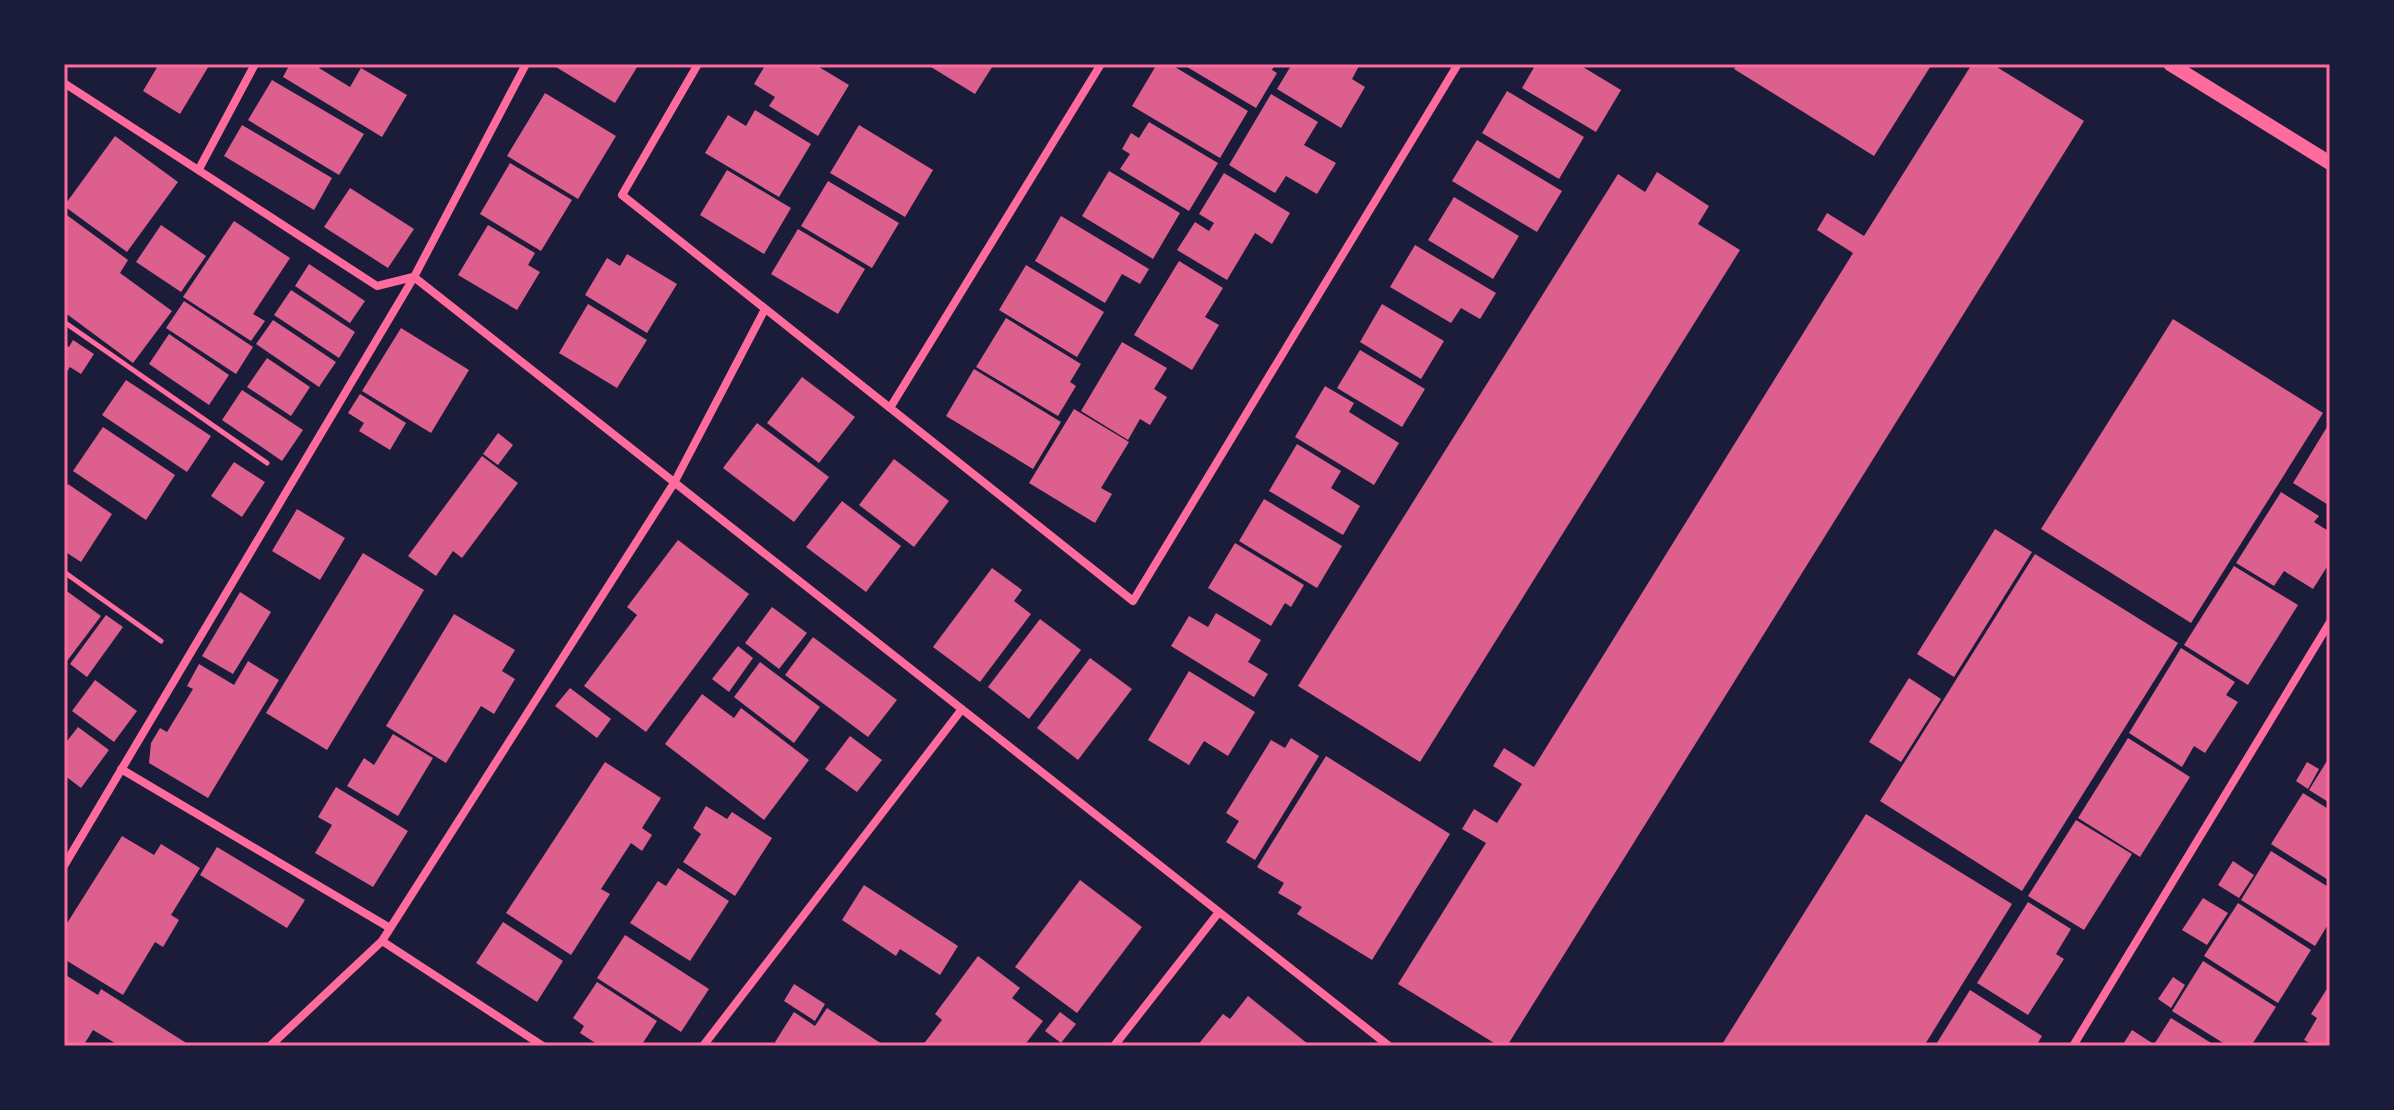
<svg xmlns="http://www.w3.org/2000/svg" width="2394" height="1110" font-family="Mulish,sans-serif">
<rect width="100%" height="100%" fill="#1b1b3a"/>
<path fill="#dd5f8e" d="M159,64H210L180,114L143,91Z
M290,64H322L319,68L350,87L361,68L407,95L382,137L283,77Z
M551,64H639L615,103Z
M766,64H814L849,85L818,136L769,106L775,97L754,84Z
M926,64H994L975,94Z
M1157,64H1170L1248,111L1220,158L1132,106Z
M1182,64H1275L1272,70L1277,73L1256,108Z
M1292,64H1360L1352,79L1365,87L1341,128L1277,89Z
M1536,64H1578L1621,90L1596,132L1522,88Z
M1738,64H1932L1874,156L1734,69Z
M1972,64H1992L2084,121L1507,1046H1499L1398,984L1486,843L1462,829L1474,809L1497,823L1522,784L1493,766L1504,748L1534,767L1853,253L1817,230L1827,213L1864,236Z
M272,80L364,134L339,175L248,120Z
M1507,91L1584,137L1559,179L1482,133Z
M545,93L616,136L578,199L507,156Z
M1271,94L1318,122L1304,145L1336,163L1317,194L1286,176L1275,193L1229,165Z
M755,110L811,144L779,197L705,153L728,115L746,126Z
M1149,122L1218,163L1189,211L1120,169L1130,154L1122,149L1131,133L1139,138Z
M242,125L332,178L314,210L224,156Z
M859,125L933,170L905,217L830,173Z
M115,136L178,182L127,252L64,206Z
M1477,140L1562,191L1537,232L1452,181Z
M510,163L572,200L541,251L480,214Z
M727,170L791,208L764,254L700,215Z
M1109,171L1180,213L1153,259L1082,216Z
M1657,172L1709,206L1698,224L1740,250L1420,762L1298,686L1618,174L1645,192Z
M1224,173L1290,213L1272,244L1255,233L1227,280L1177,250L1195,222L1209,231L1214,223L1199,214Z
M828,181L899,223L872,268L801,226Z
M350,188L414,229L388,268L324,227Z
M1454,197L1519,236L1493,279L1428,240Z
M64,213L128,260L120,273L172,311L133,363L64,312Z
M1061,216L1149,269L1140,284L1122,274L1105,303L1035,261Z
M234,221L290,258L253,314L265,321L251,341L183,297Z
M161,225L206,256L181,292L136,262Z
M488,225L535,253L528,265L540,272L517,310L458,275Z
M798,229L865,269L838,314L771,274Z
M1415,245L1496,293L1480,319L1461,308L1451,323L1390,287Z
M627,254L677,284L647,333L585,295L607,258L620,266Z
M1179,261L1223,288L1205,317L1219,325L1192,370L1134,335Z
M309,264L365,301L350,323L295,286Z
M1026,265L1104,312L1077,357L999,310Z
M291,290L355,332L339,358L274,315Z
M184,301L253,347L236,374L166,328Z
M588,304L647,340L617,388L559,353Z
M1382,304L1444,341L1421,379L1360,342Z
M1006,318L1081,364L1070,382L1076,386L1058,416L976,367Z
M2173,319L2323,413L2191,623L2041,529Z
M273,320L336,362L319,387L256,344Z
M401,328L469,370L431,433L362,391Z
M169,334L229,375L209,405L149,364Z
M73,340L94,354L81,374L70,367L64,376V344L69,347Z
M1122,342L1167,368L1154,389L1167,397L1150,425L1140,419L1128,440L1081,411Z
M1360,350L1425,389L1402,427L1337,388Z
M267,358L310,387L291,416L247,387Z
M974,369L1061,422L1033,469L946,416Z
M802,377L855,417L819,463L767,423Z
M126,380L211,436L187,472L102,415Z
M1325,386L1354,403L1349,412L1399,443L1374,485L1295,437Z
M242,390L303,430L282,461L222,420Z
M360,394L406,423L390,450L359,431L364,423L348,413Z
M1074,409L1129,442L1101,488L1112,494L1095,523L1029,483Z
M2330,422V506L2293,483Z
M757,423L829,477L794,522L723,468Z
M103,427L175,475L146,520L73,471Z
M498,433L513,445L498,465L483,454Z
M1297,444L1341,471L1331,488L1360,506L1343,535L1269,491Z
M482,456L518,483L462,558L453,551L436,576L408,556Z
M894,459L949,501L914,547L859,505Z
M234,462L265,482L242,517L211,496Z
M68,484L112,514L81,562L64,551V491Z
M2281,492L2319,516L2314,522L2330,532V562L2313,589L2284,571L2274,586L2236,563Z
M1264,499L1342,546L1317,588L1239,541Z
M842,501L901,546L866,592L806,547Z
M297,509L345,538L320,580L272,551Z
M1995,529L2032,552L1954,677L1917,654Z
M678,540L749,594L646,732L584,686L637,615L627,607Z
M1235,543L1304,585L1291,607L1285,603L1271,626L1208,588Z
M363,553L424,590L327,750L266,713Z
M2035,554L2178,643L2022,891L1880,801Z
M2234,566L2298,605L2248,685L2184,645Z
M992,568L1022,590L1014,601L1031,614L980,682L933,647Z
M64,589L101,616L64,665Z
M240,592L271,612L233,674L202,656Z
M772,607L807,633L779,669L745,643Z
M1216,613L1261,640L1248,662L1268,674L1254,697L1171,646L1189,616L1208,627Z
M454,614L515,650L502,671L515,679L494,714L481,706L446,763L386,726Z
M106,615L123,627L87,677L70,664Z
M1040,619L1081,650L1029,719L988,687Z
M813,637L897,700L868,737L785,675Z
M738,646L753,658L729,692L712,679Z
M2181,648L2235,682L2226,695L2238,702L2205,753L2194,746L2182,767L2129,733Z
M1090,658L1132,689L1078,760L1037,728Z
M248,661L279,680L208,798L149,763L151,743L160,728L167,732L193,689L187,686L199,664L234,685Z
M760,662L820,707L794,743L734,697Z
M1189,671L1255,712L1228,756L1204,741L1189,765L1148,740Z
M1909,678L1941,699L1901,762L1869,742Z
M95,680L137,711L114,742L72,711Z
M570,688L611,719L597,738L555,706Z
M702,694L734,718L741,708L809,760L764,820L665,744Z
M78,727L109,750L81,788L64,775V745Z
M393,734L433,758L398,816L347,786L364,758L374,765Z
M850,736L882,760L857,792L825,769Z
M1291,738L1319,756L1255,860L1226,842L1239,821L1226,813L1271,740L1285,748Z
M2128,738L2190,777L2140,857L2078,818Z
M1326,756L1450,834L1372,960L1297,914L1302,907L1278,893L1284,883L1257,867Z
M2330,756V803L2309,790Z
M605,762L661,798L642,828L652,835L642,851L631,843L601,889L610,894L571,955L506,913Z
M2307,762L2319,769L2308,789L2296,781Z
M336,787L408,831L373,887L315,853L332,825L318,817Z
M2303,793L2330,810V881L2271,844Z
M706,806L727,819L732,812L772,838L735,896L683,862L701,834L693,828Z
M1866,814L2012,904L1924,1046H1721Z
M2076,820L2132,854L2084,930L2028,896Z
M122,836L154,855L161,844L200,868L171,915L179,920L163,947L155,942L123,995L64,959V928Z
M217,847L305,900L287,928L200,875Z
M2271,851L2330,888V921L2315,946L2241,900Z
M2233,861L2254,875L2239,898L2218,885Z
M678,868L729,901L690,961L630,923L658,881L666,886Z
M1080,880L1142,927L1077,1013L1015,967Z
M864,885L958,946L940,975L900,949L896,956L842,920Z
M2203,898L2228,913L2207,945L2182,930Z
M2028,902L2071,929L2056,954L2064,959L2028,1015L1977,983Z
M2238,903L2311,950L2278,1003L2204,956Z
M503,922L563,961L537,1002L476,963Z
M625,935L709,989L681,1032L597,978Z
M978,956L1020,988L1012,998L1043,1021L1024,1046H922L942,1020L935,1014Z
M2203,961L2276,1007L2251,1046H2228L2172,1011Z
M64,974L98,995L101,989L191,1046H120L93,1030L83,1046H64Z
M2173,977L2185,985L2171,1008L2158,999Z
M597,982L657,1021L641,1046H600L580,1033L584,1026L573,1018Z
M794,984L825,1004L815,1021L784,1001Z
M2330,984V1046H2315L2304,1040L2317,1018L2311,1014Z
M1970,990L2042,1036L2036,1046H1935Z
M1248,996L1308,1044L1306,1046H1197L1223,1014L1230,1019Z
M827,1008L885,1046H782L775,1042L794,1012L815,1026Z
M1060,1012L1076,1024L1061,1043L1045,1031Z
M2171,1018L2216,1046H2153Z
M2132,1030L2152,1043L2151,1046H2122Z"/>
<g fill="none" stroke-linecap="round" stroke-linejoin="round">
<path stroke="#ff6b9d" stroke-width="5" d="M64,322L267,463
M64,572L161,641"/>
<path stroke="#ff6b9d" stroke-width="8" d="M698,64L622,195L1133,601L1458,64
M64,83L377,286L413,277
M199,169L255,64
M414,277L1389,1046
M890,408L1101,64
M121,769L390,928
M64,866L414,277L526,64
M382,941L543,1046
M270,1046L382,941L674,483L765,309
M703,1046L962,709
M1114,1046L1219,912
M2073,1046L2330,622"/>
<path stroke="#ff6b9d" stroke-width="14" d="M2170,64L2330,163"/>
</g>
<rect width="2394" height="1110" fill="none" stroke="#1b1b3a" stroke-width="132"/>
<rect x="66" y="66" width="2262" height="978" fill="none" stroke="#ff6b9d" stroke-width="3"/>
</svg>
